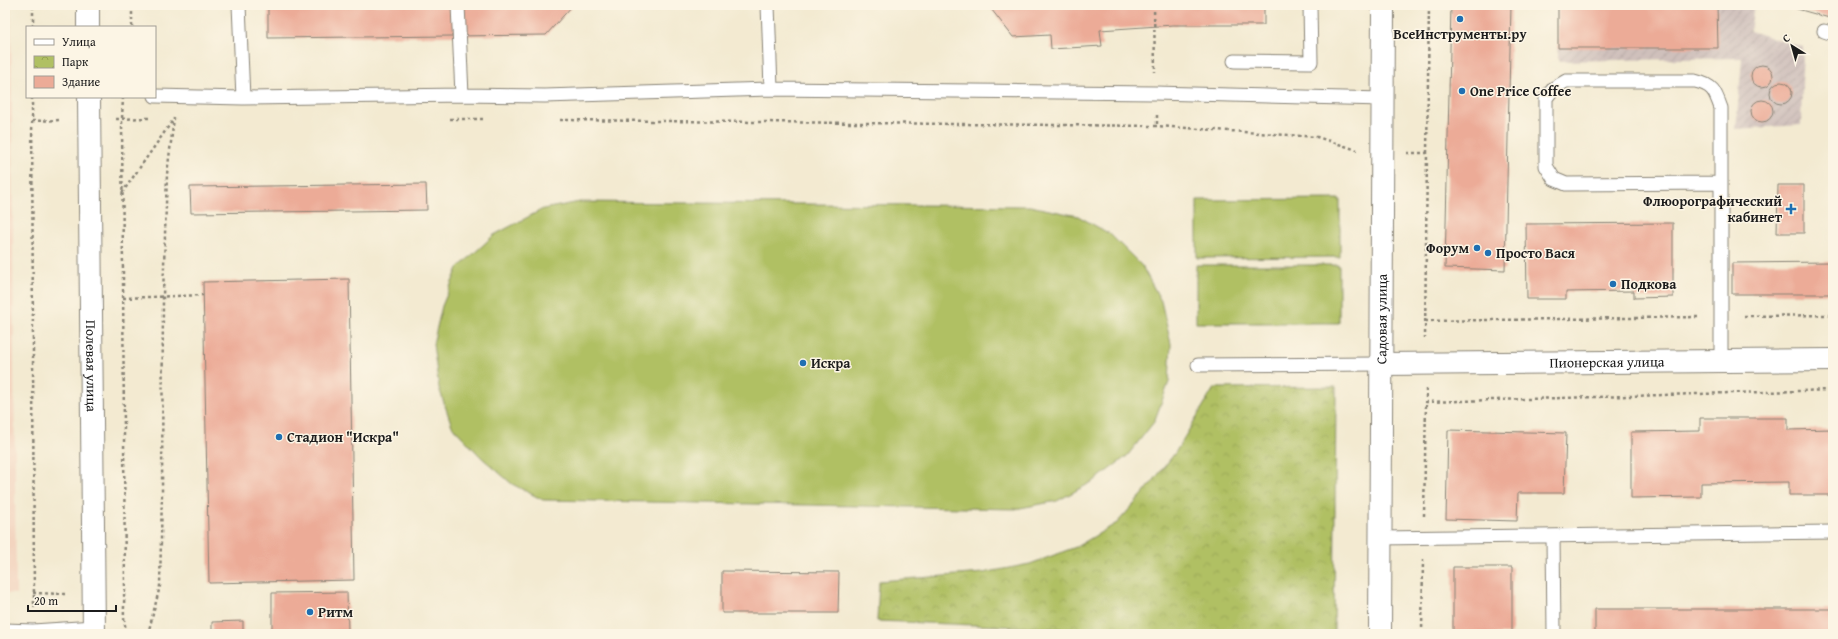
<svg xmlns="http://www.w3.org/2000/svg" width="1838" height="639" font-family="'Gentium Book Plus',serif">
<defs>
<pattern id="industrial-furrows" width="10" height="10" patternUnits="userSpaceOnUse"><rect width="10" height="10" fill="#cfc0bb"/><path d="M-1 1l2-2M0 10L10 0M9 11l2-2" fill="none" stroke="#b1a4a0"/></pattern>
<pattern id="park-crowns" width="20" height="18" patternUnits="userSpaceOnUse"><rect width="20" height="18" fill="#b0c063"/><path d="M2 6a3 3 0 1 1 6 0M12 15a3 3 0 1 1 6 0" fill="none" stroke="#97a455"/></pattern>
</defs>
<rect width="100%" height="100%" fill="#fcf5e5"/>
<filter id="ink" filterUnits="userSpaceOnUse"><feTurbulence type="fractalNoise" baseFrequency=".025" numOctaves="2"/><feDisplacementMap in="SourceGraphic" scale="8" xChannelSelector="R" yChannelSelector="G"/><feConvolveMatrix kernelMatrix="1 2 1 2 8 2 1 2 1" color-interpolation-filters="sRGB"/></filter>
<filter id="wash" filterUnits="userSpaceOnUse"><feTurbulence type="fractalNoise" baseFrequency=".012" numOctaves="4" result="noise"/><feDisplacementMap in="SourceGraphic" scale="16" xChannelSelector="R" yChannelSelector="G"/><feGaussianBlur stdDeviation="0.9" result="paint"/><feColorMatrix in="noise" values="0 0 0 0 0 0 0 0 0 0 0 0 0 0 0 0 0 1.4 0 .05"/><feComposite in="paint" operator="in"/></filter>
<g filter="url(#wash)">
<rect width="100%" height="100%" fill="#f3ead1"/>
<path fill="#f3d4bf" d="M5,5H11L16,594L5,593Z"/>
<path fill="url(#industrial-furrows)" d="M1558,5H1754L1750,31L1803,47L1801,125L1736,129L1742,58L1558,61Z"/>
<path fill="#b0c063" stroke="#666e40" d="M1340,199V257L1197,258V200Z
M580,202L1030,206L1078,216L1110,234L1142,266L1161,301L1171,344L1169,382L1154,422L1127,456L1094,481L1057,501L1015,509L543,500L512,484L481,457L452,426L439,388L433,344L442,306L458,268L494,235L543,209Z
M1196,265H1339V323H1196Z"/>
<path fill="url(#park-crowns)" stroke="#666e40" d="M1336,387L1334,634H1190L877,621L879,581L983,573L1030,564L1076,547L1117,523L1144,493L1175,453L1214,388Z"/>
<g id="blocks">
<path fill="#ecab97" d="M268,5H573L546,35L268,38Z
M988,5H1264V25H1173L1100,30L1102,46L1051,49L1050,35L1013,37Z
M1451,5H1511L1505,270L1445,268Z
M1558,5H1717L1718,48H1558Z
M1783,5H1833V19Z
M1751 76a11 11 0 1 1 22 0a11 11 0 1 1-22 0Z
M1770 93a11 11 0 1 1 22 0a11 11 0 1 1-22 0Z
M1751 111a11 11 0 1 1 22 0a11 11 0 1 1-22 0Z
M426,184L427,210L191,213L190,187Z
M1778,185H1804V233H1777Z
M1673,223V297L1634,298V291L1566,292V299H1527L1526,224Z
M1833,262V294H1732V263Z
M349,279L354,580L209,583L203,282Z
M1700,418H1788V430L1833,429V495H1789V482L1701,483V497L1631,498V432L1700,431Z
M1448,430L1566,433L1564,493H1518L1517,521L1446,519Z
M1453,567H1512V634H1453Z
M722,571L839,572L838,613H722Z
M347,592L348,632L272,633V593Z
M1595,609H1833V634H1595Z
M243,621V634H212V622Z"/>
</g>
</g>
<g filter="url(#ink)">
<use href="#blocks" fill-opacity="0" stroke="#888376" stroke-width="1"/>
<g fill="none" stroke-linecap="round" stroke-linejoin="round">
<g stroke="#888376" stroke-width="15">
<path id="service" d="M239,5L243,98
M458,5L462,95
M768,5L771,89
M1824,31L1833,34
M1234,61L1311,62L1310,5
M155,96L243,98L462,95L545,96L771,89L1155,93L1383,99
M1720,183L1566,184L1554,179L1546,166V98L1554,88L1566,81H1695C1713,85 1715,91 1721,108V361
M1198,365L1380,364
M1553,536L1554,634
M1381,538L1833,532
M5,630L33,631L94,627"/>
</g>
<g stroke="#888376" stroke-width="24">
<g id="minor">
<path id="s1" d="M1380,364L1833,360"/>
<path id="s2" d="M1380,634L1383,5"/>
</g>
</g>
<g stroke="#888376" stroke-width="24">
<g id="tertiary">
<path d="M88,5V27"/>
<path id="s3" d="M89,97L94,634"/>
</g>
</g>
<path stroke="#888376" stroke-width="2.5" stroke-dasharray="3 3" stroke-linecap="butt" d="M1154,5L1155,72
M33,27V5
M132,27V5
M32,97L34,608
M123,97L122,119L125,594
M1157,115V126
M116,119L149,118
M450,119H483
M560,120L1157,126L1317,137L1357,150
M32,121L61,120
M1407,153H1427L1425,338
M1427,153L1429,5
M122,193L173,120
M123,298L203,295
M1744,316L1833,315
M1425,321L1699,317
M1426,389V402L1833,390
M1424,516L1426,402
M33,593L65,594
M124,594C125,605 121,624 129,634
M148,634L160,586L162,492L163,296L167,174L174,118
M786,634V632
M1422,634L1423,559"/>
<use href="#service" stroke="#fff" stroke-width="13"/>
<use href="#minor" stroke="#fff" stroke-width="22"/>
<use href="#tertiary" stroke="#fff" stroke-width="22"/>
</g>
</g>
<g fill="#1f6fb2" stroke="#fcf5e5" stroke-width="1.5">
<circle cx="1460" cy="19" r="4"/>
<circle cx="1462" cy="91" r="4"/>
<path d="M1789 203h4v4h4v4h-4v4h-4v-4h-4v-4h4z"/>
<circle cx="1477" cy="248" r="4"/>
<circle cx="1488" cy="253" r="4"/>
<circle cx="1613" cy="284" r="4"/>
<circle cx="803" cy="363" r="4"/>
<circle cx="279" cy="437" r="4"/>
<circle cx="310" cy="612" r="4"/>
</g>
<g text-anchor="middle" stroke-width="3" stroke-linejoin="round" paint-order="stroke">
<g font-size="14" font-weight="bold" fill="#1c1c1c" stroke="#fcf5e5" text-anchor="start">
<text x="1460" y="39" text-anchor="middle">ВсеИнструменты.ру</text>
<text x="1470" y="96">One Price Coffee</text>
<text x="1782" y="206" text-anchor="end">Флюорографический<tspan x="1782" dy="16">кабинет</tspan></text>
<text x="1469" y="253" text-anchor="end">Форум</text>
<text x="1496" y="258">Просто Вася</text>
<text x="1621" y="289">Подкова</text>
<text x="811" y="368">Искра</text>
<text x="287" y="442">Стадион "Искра"</text>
<text x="318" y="617">Ритм</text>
</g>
<g font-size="14" fill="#1c1c1c" stroke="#fcf5e5">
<text dy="5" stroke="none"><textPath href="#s2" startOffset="315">Садовая улица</textPath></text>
<text dy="5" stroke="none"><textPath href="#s1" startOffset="227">Пионерская улица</textPath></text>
<text dy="5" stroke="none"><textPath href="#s3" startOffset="269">Полевая улица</textPath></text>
</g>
</g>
<rect width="1838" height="639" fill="none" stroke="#fcf5e5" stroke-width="20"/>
<rect x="26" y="26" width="130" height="72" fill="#fcf5e5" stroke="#a29e95"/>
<rect x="34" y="39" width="20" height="6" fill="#ffffff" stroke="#a29e95"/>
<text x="62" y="46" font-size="12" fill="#1c1c1c">Улица</text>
<rect x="34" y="56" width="20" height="12" fill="url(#park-crowns)" stroke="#a29e95"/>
<text x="62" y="66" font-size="12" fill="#1c1c1c">Парк</text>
<rect x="34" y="76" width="20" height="12" fill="#ecab97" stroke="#a29e95"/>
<text x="62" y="86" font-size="12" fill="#1c1c1c">Здание</text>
<g transform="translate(1792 46) rotate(323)" stroke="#fcf5e5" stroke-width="3" paint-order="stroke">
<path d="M0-3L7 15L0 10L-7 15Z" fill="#1c1c1c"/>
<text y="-6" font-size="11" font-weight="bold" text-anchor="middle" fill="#1c1c1c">С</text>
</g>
<path d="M28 605v6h88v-6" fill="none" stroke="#1c1c1c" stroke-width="2"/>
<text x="34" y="605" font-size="12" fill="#1c1c1c" stroke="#fcf5e5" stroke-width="3" paint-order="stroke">20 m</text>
</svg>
